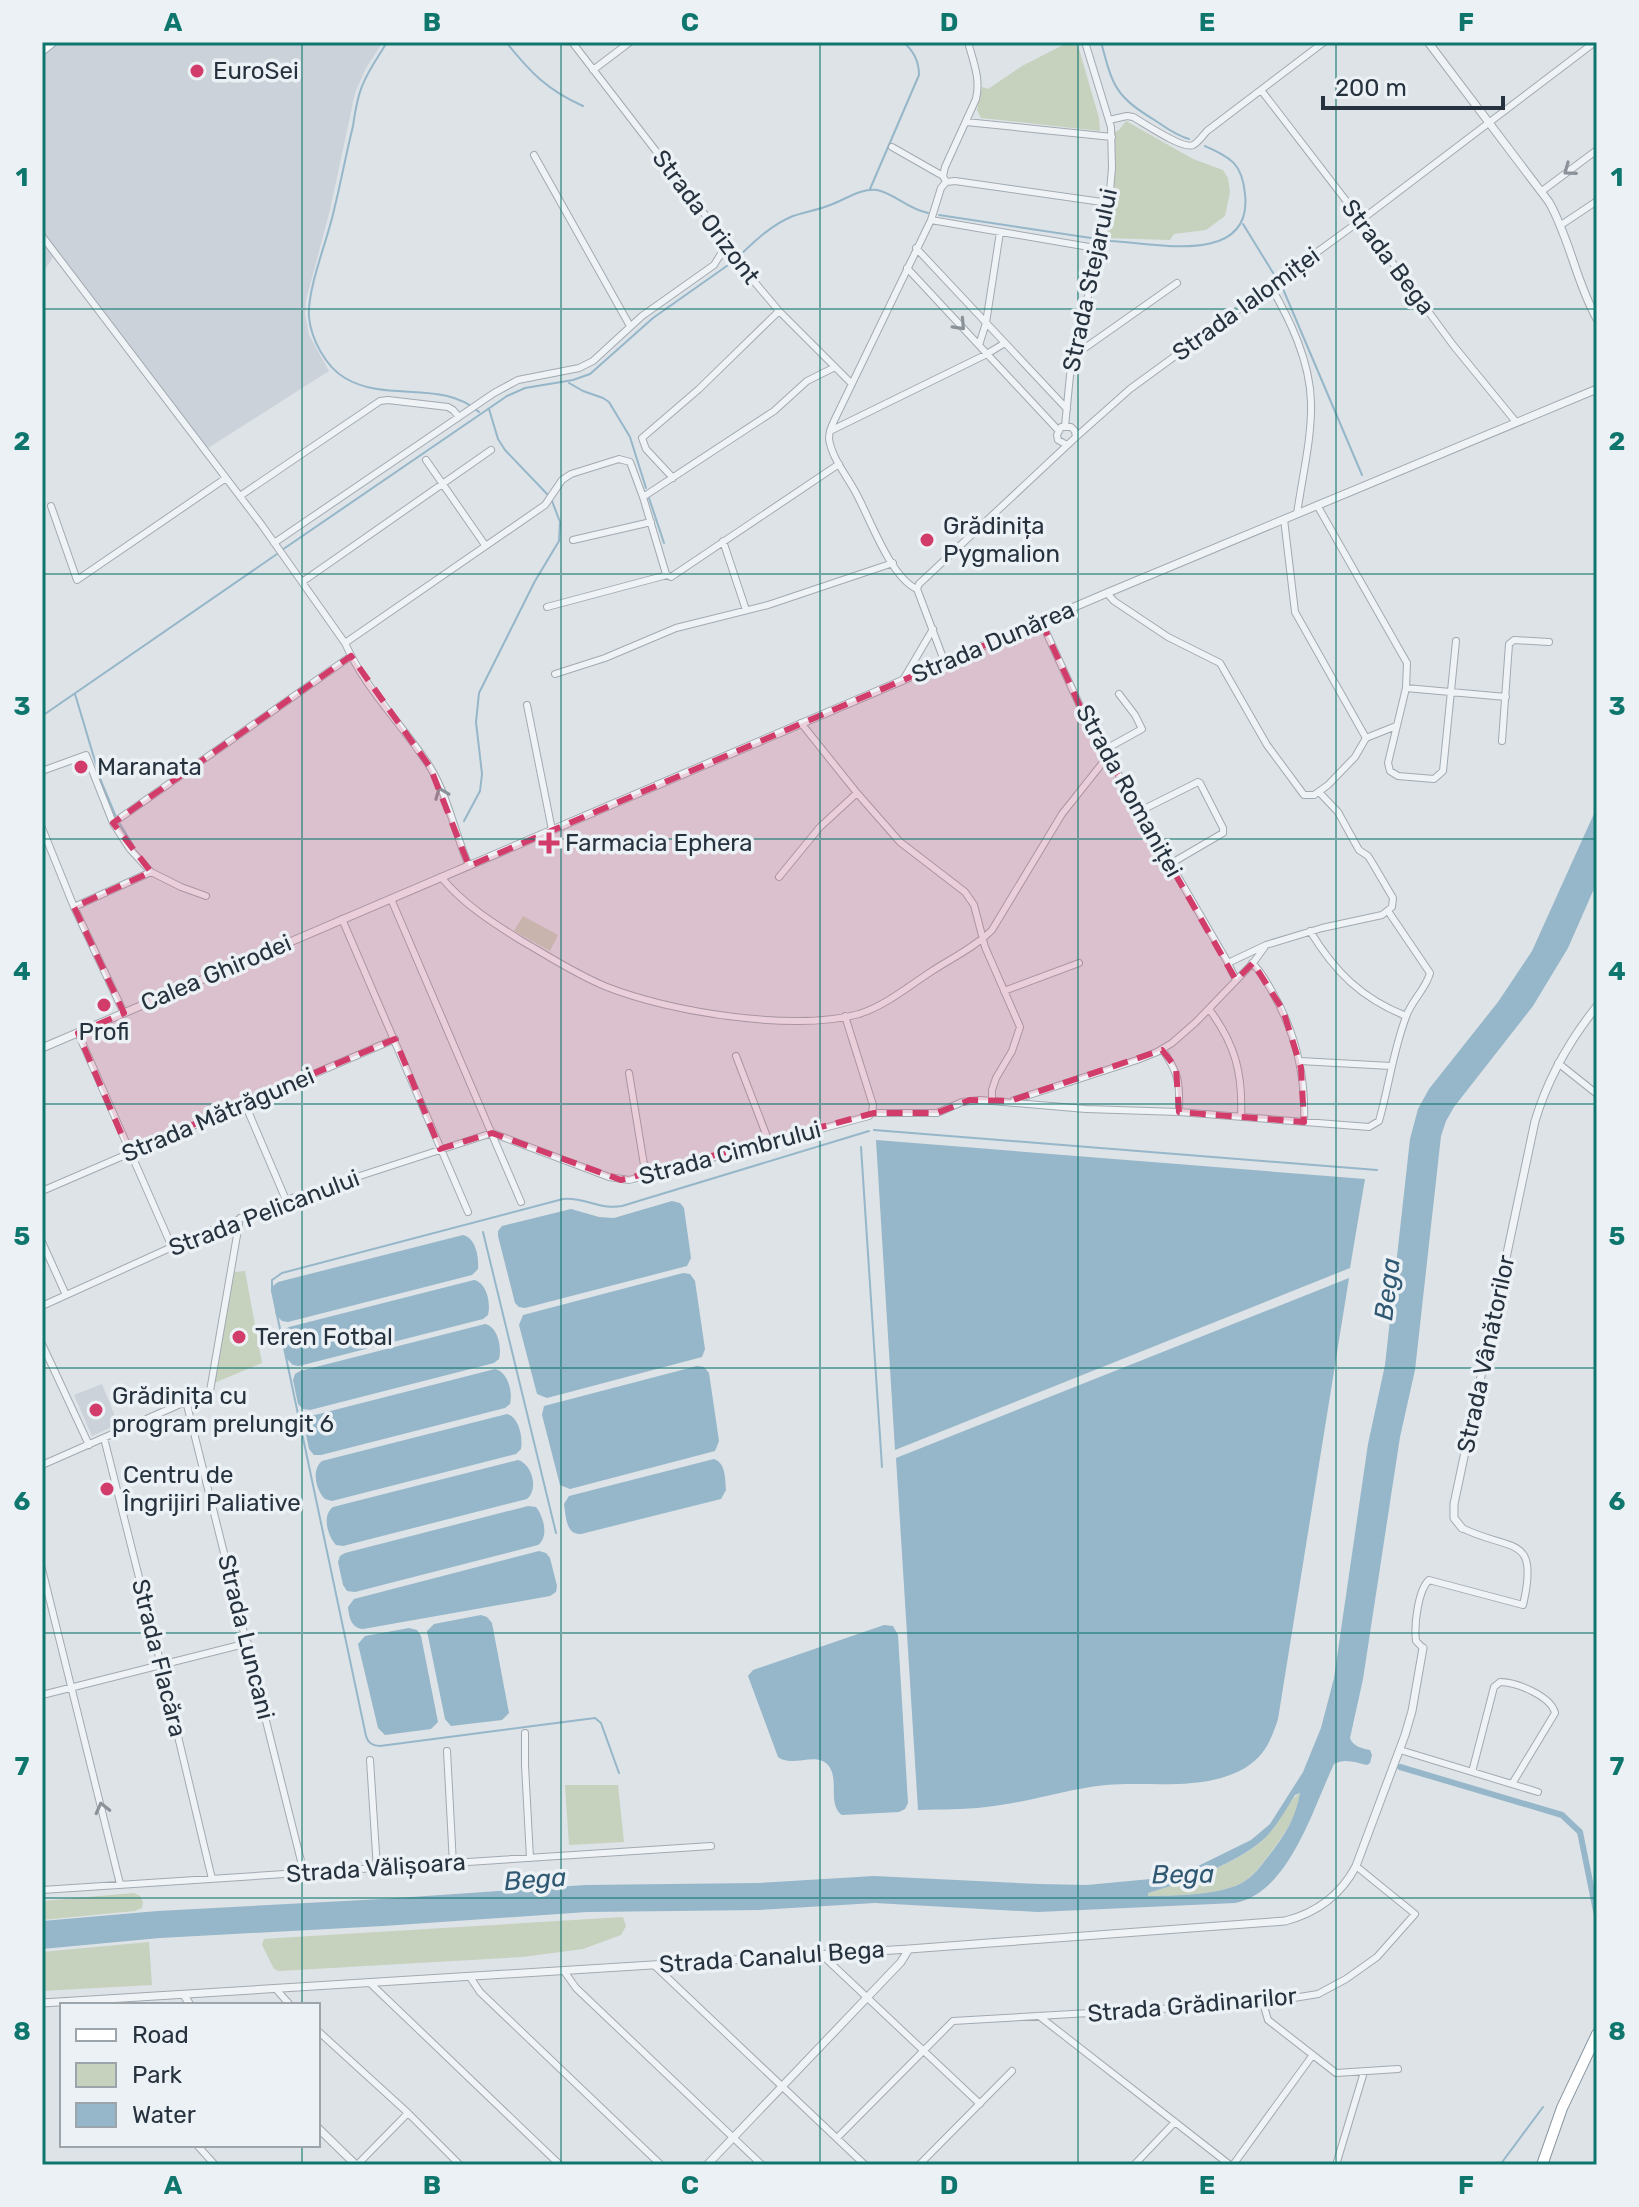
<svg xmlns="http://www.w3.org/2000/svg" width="1639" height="2207" font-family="Rubik,sans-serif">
<rect width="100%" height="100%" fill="#dde3e7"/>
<path fill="#cbd2d9" d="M46,42H383L366,68L355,93L330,210L306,300L305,314L309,335L329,371L205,450L55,254L42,274V45Z
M102,1384L118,1424L92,1436L74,1395Z"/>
<path fill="#c6d1be" d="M1069,42H1077L1099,118L1100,131L981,118L977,110L982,87L988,89L1022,66Z
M1126,121L1193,159L1223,170L1228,178L1230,192L1225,216L1206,230L1174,234L1170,240L1106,238L1115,156L1114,132L1119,130Z
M523,916L558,935L550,951L514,931Z
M245,1271L262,1363L214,1383L233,1272Z
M565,1785H618L624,1842L569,1845Z
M1300,1793C1297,1815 1287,1830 1274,1848C1265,1860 1257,1872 1245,1881C1225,1895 1172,1896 1148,1896V1893C1181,1883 1243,1862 1266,1837C1277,1825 1288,1800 1300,1793Z
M134,1893L140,1896L143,1902L142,1908L135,1911L42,1920V1901Z
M623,1917L626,1926L621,1935L583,1949L522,1957L279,1971L274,1969L262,1945L264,1939L278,1938Z
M149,1942L152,1985L42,1991V1952Z"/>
<path fill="#96b6c9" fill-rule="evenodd" d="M1597,807V882L1568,948L1533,1006L1454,1107L1446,1121L1441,1136L1415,1370L1400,1437L1363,1679L1350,1738C1352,1746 1363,1749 1370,1750L1372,1755L1370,1763L1367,1765C1355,1762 1344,1758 1334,1764C1313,1808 1289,1893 1235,1903L1038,1912L875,1903L759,1910L587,1912L383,1926L160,1938L42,1949V1921L158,1911L382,1899L585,1885L758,1883L874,1876L1039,1884L1087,1885L1161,1878L1190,1870L1251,1840L1270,1824L1303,1772L1321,1728L1334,1678L1368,1444L1385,1365L1410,1139L1418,1109L1429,1089L1498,1002L1532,951ZM1300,1793C1296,1816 1287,1831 1274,1849C1265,1860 1257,1873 1245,1881C1225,1895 1172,1896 1148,1896V1893C1182,1883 1242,1862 1267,1836C1278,1824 1286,1809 1295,1795Z
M876,1140L1365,1179L1350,1268L895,1450Z
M672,1201L680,1203L684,1208L691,1258L687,1266L525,1308L519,1307L515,1303L498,1236V1231L502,1226L571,1209L599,1217L614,1218Z
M463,1235C476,1238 479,1257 478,1269L472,1275L288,1322L282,1321L276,1315L271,1291L273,1286L278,1282Z
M683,1273L690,1274L695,1281L705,1349L702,1357L547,1398L537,1394L519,1325L523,1315Z
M1349,1278L1278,1719C1271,1740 1265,1756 1245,1768C1203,1792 1152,1781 1106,1785C1066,1789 1026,1803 986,1807C963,1810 941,1809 918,1810L896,1458Z
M474,1280C487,1283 491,1303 488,1315L483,1319L299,1366L293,1365L287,1359L282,1335L284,1330L289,1327Z
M485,1324C498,1327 502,1347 499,1359L494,1363L310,1410L303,1409L298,1404L293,1380L295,1374L300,1371Z
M697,1366L704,1367L709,1373L719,1441L715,1451L570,1489L560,1485L542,1415L544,1406Z
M495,1369C508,1372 513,1392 510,1404L505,1408L321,1455H314L309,1449L304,1425L306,1420L311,1416Z
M507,1414C519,1417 523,1437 521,1449L516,1454L332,1501L325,1499C316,1490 311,1470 322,1461Z
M714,1459C726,1463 725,1479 726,1490L721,1499L581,1534C566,1535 566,1517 564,1504L569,1496Z
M518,1460C532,1464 539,1489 527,1499L343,1546L336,1545C327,1535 322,1515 333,1507Z
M528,1506L536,1507C544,1517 549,1537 538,1545L355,1592L347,1591L343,1585L338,1562L340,1556L345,1553Z
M539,1551L546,1553L550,1558L557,1586L556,1592L550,1596L363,1629C351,1628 349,1617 348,1607L354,1599Z
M481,1615L487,1617L492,1623L509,1713L502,1720L451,1726L445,1719L427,1631L434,1624Z
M884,1625L893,1626L898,1635L908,1803L905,1809L899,1812L842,1815C827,1804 840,1779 828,1765C816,1751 792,1768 778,1757L748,1676L753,1670Z
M409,1628L417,1630L421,1636L438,1722L431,1729L385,1735L378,1728L358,1644L365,1636Z"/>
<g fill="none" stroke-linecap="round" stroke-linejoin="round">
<path stroke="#96b6c9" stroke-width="2" d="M387,42C379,56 369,69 363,84C357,97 355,112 353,126C346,154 341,182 334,210C328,239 307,288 309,317C311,339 326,367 345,378C386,403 443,379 479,412
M506,42C530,72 547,90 583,106
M1101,42C1113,87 1115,96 1156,121C1166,128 1177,136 1189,139
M870,189L919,75C919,62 913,50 903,42
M939,215L1111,241C1153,243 1253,267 1245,194C1242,163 1231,158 1205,146
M1243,224L1283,289L1362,475
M738,257C755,241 771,225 793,216C805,212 818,210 830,205C845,200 860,188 877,190C894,193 907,209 928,213
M569,383L583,391L603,398L609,402L630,437L646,488
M489,409L498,439L505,450L548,495
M649,498L664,543
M282,550L507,396L525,388L573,380L590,374L653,318L731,263
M75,694L101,781L116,817
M42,716L277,554
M464,821L480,791L482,774L476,722L479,693L535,581L559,541L560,522L552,501
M120,824L133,845
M874,1130L1377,1170
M861,1147L882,1467
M483,1232L556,1533
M272,1292V1280L282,1273L563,1199C585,1197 599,1210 622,1206L869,1131
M276,1310L366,1736C368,1743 372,1746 380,1746L595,1718L601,1723L619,1773
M1500,2165L1543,2107"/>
<path stroke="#96b6c9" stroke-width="6" d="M1400,1767L1562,1815L1580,1832L1597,1916"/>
<g stroke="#a2aab1" stroke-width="8">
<path id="minor" d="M572,42L716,229L723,241L724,249L730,253L779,311L851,383
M593,70L630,42
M1261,90L1361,220L1453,345L1516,422
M1109,120L1127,116L1133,117C1144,123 1183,150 1193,145C1198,143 1203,135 1207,131L1324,42
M966,122L1112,137
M892,147L943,176
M534,155L630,326
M946,182L955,181L1109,203
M1542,191L1597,150
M931,220L1101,249
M1561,225L1597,201
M42,236L261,524L345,643C365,689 403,725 430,767C448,796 455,834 469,866
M916,248L1067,409
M907,268L1058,430
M1270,285C1290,320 1310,361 1311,402C1312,438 1302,478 1297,514
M979,345L986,323L1000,232
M1072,357L1177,283
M1065,426L1073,345L1099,260L1109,203L1112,168L1111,127L1085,42
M830,431L985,355L1005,343
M1067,445L1058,440L1057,435L1061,427H1071L1075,431L1076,437
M426,460L485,545
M673,478L646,449L642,438L699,389L779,311
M240,496L380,401L388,400L448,407L453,410L459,417
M643,497L774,411L807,381L835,367
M1317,505L1407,663L1406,688L1388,763L1390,771L1398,776L1434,779L1443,771L1456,641
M51,506L77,580L226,478
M1284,519L1295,612L1366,738
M573,540L651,522
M723,541L746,610
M274,543L494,393L518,380L579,368L593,361L642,316L714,265L724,249
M302,582L491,450
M917,589L919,584L1076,437L1130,389L1361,220L1595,42
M1107,593L1114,601L1168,637L1220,663L1267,745L1304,795H1314L1328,785L1355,757L1366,738L1396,726
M547,607L667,575
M1041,621L1085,717L1227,961L1230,962L1266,945L1322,928L1382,915L1392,907L1393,898L1373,864L1368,856L1359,850L1338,812L1319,792
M345,643L545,505L562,480L571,474L619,459L630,462L643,497L666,574L671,577L839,464
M945,663L917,589C891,578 870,519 857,495C848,477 832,459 829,439C829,433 831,427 834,421L931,220L941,188L946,182L943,176L945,167L976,99C981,79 973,61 968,42
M555,674L605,658L676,628L768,605L893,563
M903,680L933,629
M1406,688L1506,697
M527,705L552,830
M801,723L857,793L900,842L965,892L974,905L985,947L1020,1027L1012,1051L996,1078L992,1090V1101
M1502,741L1509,644L1514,640L1549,642
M1104,750L1142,729L1135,715L1119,694
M42,771L86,755L113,823L130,849L151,872L181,887L206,896
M1140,811L1198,782L1200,783L1223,828V833L1170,864
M113,823L351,656
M42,828L74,907L124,1013
M441,877C463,904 493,923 522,941C550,957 577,975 607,987C670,1012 794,1032 859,1014C885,1006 909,986 932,971C952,958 975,947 992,930L1062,814L1108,756
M779,877L820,827L857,793
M391,899L521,1202
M74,907L151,872
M342,919L468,1212
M1310,931C1335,972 1361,998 1406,1016
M1227,961L1236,980
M1252,963C1260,970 1265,979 1270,988C1295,1030 1306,1073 1304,1122
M1004,991L1079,963
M1209,1009C1235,1044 1243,1073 1241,1117
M78,1033L172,1247
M1162,1049C1179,1073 1180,1083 1179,1112
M736,1056L769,1142
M1300,1061L1391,1066
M1558,1063L1597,1094
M629,1073L646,1177
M1014,1100L1137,1060L1157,1052L1172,1043L1196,1022L1253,963L1264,948
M245,1104L286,1200
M872,1113H937L962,1102L980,1100L1086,1109L1179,1112L1369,1127L1379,1121C1389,1086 1393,1051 1406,1017C1411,1001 1426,989 1430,973L1388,911
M42,1191L395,1039
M42,1242L66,1295
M42,1306L172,1247L286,1200L492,1133L609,1177L629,1180L869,1116L872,1113L873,1105L845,1016
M42,1344L89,1445
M186,1401L304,1873
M104,1438L161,1665L212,1879
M42,1465L210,1391L240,1218
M42,1569L120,1884
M1423,1648L1416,1641C1414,1625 1418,1590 1429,1580L1523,1605C1540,1533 1510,1552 1462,1528
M42,1695L248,1643
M525,1733V1765L530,1858
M1400,1750L1538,1792
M447,1751L453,1864
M370,1760L377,1869
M1472,1772L1494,1687L1500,1682C1516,1682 1551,1696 1555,1713L1512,1784
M42,1890L711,1846
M821,1954L980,2104
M654,1965L865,2165
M564,1971L576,1988L762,2165
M470,1977L480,1992L661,2165
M370,1983L560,2165
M276,1989L290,2005
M1263,2003L1268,2020L1336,2073L1398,2069
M1039,2016L1230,2165
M318,2031L408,2113L460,2165
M837,2138L953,2021L1263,2003L1318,1994L1346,1979L1377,1957L1415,1914L1356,1866
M197,2145L215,2165
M357,2165L408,2113
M919,2165L1012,2071
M1134,2165L1175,2122
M1233,2165L1312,2056
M1336,2165L1364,2072"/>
</g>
<g stroke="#a2aab1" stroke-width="9">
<path id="tertiary" d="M1428,42L1549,202C1570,239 1576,282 1597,319
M42,1048L1107,593L1597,389
M1462,1528L1454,1518V1504L1535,1121C1548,1078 1569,1041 1597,1006
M184,1995L190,2005
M42,2003L909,1949L1285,1921C1316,1913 1341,1895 1356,1866L1405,1735L1412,1711L1423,1648
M318,2128L356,2165
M707,2165L901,1962L909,1949"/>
</g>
<g stroke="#9ca9b3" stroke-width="11">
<path id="primary" d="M42,50L52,42"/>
</g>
<g stroke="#84929e" stroke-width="12">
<path id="trunk" d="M1542,2165L1562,2108L1597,2034"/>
</g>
<use href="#minor" stroke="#f0f3f6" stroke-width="6"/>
<use href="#tertiary" stroke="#f0f3f6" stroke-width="7"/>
<use href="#primary" stroke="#fff" stroke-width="9"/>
<use href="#trunk" stroke="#fff" stroke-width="10"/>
</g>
<defs><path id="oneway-chevron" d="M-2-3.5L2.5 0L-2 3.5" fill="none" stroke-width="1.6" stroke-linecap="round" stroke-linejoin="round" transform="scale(2)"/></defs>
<g stroke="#8b929a">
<use href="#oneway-chevron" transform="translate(1569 170) rotate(144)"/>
<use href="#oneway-chevron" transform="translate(960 325) rotate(47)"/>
<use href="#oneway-chevron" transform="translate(441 793) rotate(-111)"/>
<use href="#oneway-chevron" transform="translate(102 1808) rotate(-104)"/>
</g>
<path fill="#d23c6a" fill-opacity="0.2" stroke="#d23c6a" stroke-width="6" stroke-dasharray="16 10" stroke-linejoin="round" d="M1041,621L1085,717L1236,980L1253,963L1283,1010L1301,1068L1304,1122L1179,1112L1176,1068L1162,1050L1010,1101L970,1100L937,1113H874L621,1180L492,1133L440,1149L395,1039L129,1152L78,1033L124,1013L74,907L151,872L113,823L351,656L430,767L469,866Z"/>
<path fill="none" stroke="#0f766e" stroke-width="2" stroke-opacity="0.55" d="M302,42V2005M561,42V2165M820,42V2165M1078,42V2165M1336,42V2165M42,309H1597M42,574H1597M42,839H1597M42,1104H1597M42,1368H1597M42,1633H1597M42,1898H1597M302,2145V2165"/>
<g fill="#d23c6a" stroke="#ecf1f5" stroke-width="3">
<circle cx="197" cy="71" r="8"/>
<circle cx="927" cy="540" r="8"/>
<circle cx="81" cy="767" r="8"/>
<path d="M545 831h8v8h8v8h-8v8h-8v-8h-8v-8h8z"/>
<circle cx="104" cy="1005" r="8"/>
<circle cx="239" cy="1337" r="8"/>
<circle cx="96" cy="1410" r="8"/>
<circle cx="107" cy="1489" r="8"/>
</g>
<g text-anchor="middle" stroke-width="7" stroke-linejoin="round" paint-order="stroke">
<g font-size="24" fill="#26323e" stroke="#ecf1f5" text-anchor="start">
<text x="213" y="79">EuroSei</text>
<text x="943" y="534">Grădinița<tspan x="943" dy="28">Pygmalion</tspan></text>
<text x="97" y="775">Maranata</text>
<text x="565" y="851">Farmacia Ephera</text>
<text x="104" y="1040" text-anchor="middle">Profi</text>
<text x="255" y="1345">Teren Fotbal</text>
<text x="112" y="1404">Grădinița cu<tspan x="112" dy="28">program prelungit 6</tspan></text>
<text x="123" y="1483">Centru de<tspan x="123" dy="28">Îngrijiri Paliative</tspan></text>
</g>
<g font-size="24" fill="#26323e" stroke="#ecf1f5">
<text transform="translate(706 217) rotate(53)" y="8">Strada Orizont</text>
<text transform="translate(1388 257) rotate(53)" y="8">Strada Bega</text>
<text transform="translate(1090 280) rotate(-78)" y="8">Strada Stejarului</text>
<text transform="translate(1246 304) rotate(-36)" y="8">Strada Ialomiței</text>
<text transform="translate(993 642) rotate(-23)" y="8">Strada Dunărea</text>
<text transform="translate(1129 791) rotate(61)" y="8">Strada Romaniței</text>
<text transform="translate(216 973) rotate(-23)" y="8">Calea Ghirodei</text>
<text transform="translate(218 1115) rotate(-23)" y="8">Strada Mătrăgunei</text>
<text transform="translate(730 1153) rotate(-15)" y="8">Strada Cimbrului</text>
<text transform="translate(264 1213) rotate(-21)" y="8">Strada Pelicanului</text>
<text transform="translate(1486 1354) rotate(-78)" y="8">Strada Vânătorilor</text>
<text transform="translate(246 1637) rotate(76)" y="8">Strada Luncani</text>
<text transform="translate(159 1658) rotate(76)" y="8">Strada Flacăra</text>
<text transform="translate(376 1868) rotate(-4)" y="8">Strada Vălișoara</text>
<text transform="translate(772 1957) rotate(-4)" y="8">Strada Canalul Bega</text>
<text transform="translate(1192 2005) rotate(-5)" y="8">Strada Grădinarilor</text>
</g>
<g font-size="26" font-style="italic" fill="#2f5873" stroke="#ecf1f5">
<text transform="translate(1387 1289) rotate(-83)" y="9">Bega</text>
<text transform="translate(1183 1874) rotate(-1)" y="9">Bega</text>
<text transform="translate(535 1879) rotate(-4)" y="9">Bega</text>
</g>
</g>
<rect width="1639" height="2207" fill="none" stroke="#ecf1f5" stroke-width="88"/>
<rect x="60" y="2003" width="260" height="144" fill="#ecf1f5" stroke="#9da5ac" stroke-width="2"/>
<rect x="76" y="2029" width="40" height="12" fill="#ffffff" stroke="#9da5ac" stroke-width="2"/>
<text x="132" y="2043" font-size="24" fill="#26323e">Road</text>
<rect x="76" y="2063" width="40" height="24" fill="#c6d1be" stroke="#9da5ac" stroke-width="2"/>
<text x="132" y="2083" font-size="24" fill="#26323e">Park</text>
<rect x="76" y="2103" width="40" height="24" fill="#96b6c9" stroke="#9da5ac" stroke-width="2"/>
<text x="132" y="2123" font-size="24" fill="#26323e">Water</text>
<path d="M1323 96v12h180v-12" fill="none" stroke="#26323e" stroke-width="4"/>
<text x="1335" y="96" font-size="24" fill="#26323e" stroke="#ecf1f5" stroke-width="6" paint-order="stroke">200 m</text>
<rect x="44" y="44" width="1551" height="2119" fill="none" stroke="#0f766e" stroke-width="3"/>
<g font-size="26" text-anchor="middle" font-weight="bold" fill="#0f766e">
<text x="173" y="31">A</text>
<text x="432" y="31">B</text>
<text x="690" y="31">C</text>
<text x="949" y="31">D</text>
<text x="1207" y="31">E</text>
<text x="1466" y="31">F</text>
<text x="22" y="186">1</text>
<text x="1617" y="186">1</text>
<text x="22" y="450">2</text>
<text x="1617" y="450">2</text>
<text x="22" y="715">3</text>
<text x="1617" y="715">3</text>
<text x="22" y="980">4</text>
<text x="1617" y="980">4</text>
<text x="22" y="1245">5</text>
<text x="1617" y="1245">5</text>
<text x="22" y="1510">6</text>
<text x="1617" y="1510">6</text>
<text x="22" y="1775">7</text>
<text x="1617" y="1775">7</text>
<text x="22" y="2040">8</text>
<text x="1617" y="2040">8</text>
<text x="173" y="2194">A</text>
<text x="432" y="2194">B</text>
<text x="690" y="2194">C</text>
<text x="949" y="2194">D</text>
<text x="1207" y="2194">E</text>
<text x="1466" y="2194">F</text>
</g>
</svg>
